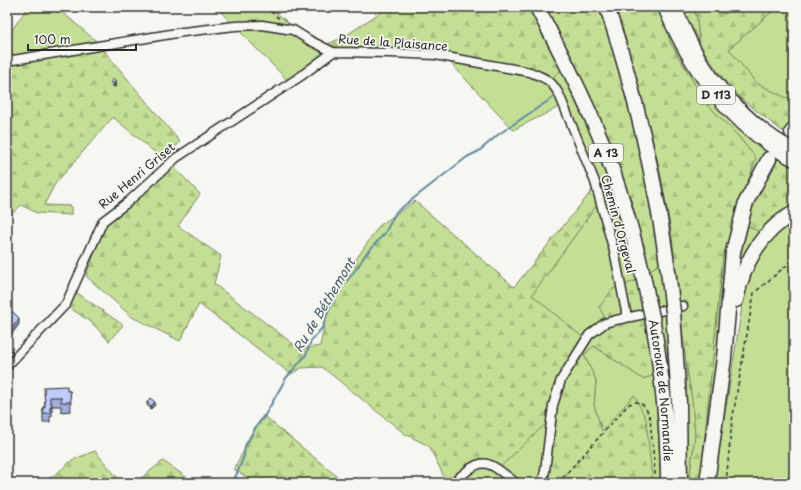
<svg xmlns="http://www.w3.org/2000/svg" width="801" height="490" font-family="'Playpen Sans',sans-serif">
<defs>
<pattern id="forest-firs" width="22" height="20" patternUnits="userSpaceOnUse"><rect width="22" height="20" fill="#c4df95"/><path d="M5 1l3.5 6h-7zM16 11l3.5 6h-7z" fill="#a9c081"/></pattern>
</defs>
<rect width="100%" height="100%" fill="#f6f6f2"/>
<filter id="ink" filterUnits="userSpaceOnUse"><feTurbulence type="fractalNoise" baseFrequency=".025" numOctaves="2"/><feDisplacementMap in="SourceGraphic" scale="8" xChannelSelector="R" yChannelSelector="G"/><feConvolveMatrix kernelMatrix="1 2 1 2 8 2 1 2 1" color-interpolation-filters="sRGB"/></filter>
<g filter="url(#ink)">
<path fill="#c4df95" stroke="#788560" d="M28,7H56L96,41L7,59V37Z
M216,7H269L319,48L333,56L291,84Z
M680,7H692L697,18L699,43L689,26Z
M705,7H733L725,14Z
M777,7H794V95L786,98L756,83L729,49Z
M667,29L703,89L721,110L779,158L775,163L767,158L746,198L703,483H700L723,257L756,158L737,135L705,102L670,42Z
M445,57L550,79L561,70L602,158L638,280L613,289L606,320L581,336L532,295L599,202L563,105L513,130Z
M794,218V483H714L744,294L747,280L767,239Z
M746,225L762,233L735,276Z
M663,262L675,440L665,358L650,270Z
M594,346L643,379L654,375L657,407L661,483H652V478L634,395L602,432L594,405L596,380L584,355Z
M686,363L692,399L695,435L689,483H687Z
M556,413L546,483H450L480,458Z"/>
<path fill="url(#forest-firs)" stroke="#788560" d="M388,7H528L561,70L551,79L445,57L319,48L344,37Z
M544,7H601L637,126L663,262L650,270L633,210L602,126Z
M615,7H659L667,29L670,42L705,102L737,135L756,158L723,257L700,483H689L695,435L692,399L686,363L672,236L659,166L644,106Z
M692,7H705L725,14L733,7H777L729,49L756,83L786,98L794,95V125L782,131L738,96L720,75L699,43L697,18Z
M96,41L180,142L164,160L113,117L55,184L44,205L71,206V215L37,213L21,205L8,218H7V59Z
M779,158L794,165V207L762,233L746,225L751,202L763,179Z
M172,165L200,194L178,226L221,256L214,284L300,349L320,346L330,297L379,226L415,201L514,287L594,188L599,202L532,295L581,336L606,320L599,307L613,289L638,280L649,337L654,375L643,379L594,346L584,355L596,380L594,405L602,431L634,395L646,419L652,478L647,483H576L570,477L565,483H546L556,414L497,470L480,458L450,483H447L429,446L405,434L322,367L301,368L291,374L199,304L180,341L132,317L86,276L109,214Z
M77,293L123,325L109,341L91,322L67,306Z
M263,415L345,483H255L234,469Z
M95,451L122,483H29H42L56,474L72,460Z
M163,461L195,483H143L141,478Z"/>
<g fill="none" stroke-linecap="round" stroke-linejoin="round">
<path stroke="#62899c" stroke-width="2" d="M233,483L244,456L245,446L255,428L264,417L286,378L306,355L311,341L322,328L331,305L343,286L359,265L365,255L385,233L396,212L467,157L479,151L499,134L557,95"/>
<g stroke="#2b2b2b" stroke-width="11">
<path id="street" d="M7,61L183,32L235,26L262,25L293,30L309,40L333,52L390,53L435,55L530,72C547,79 550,79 559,94L595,182L615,255L627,317
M7,366L66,304L103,221L128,202L176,158L301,76L333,52
M453,483C484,455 485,459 516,483
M542,483L545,471L553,405L561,380L589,335L605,323L616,320L683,306"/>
</g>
<g stroke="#2b2b2b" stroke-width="15">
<path id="primary" d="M664,7C690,70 732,128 794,160
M675,7C683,26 692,47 703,64C723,95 761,134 794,149"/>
</g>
<g stroke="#2b2b2b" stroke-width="17">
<g id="highway">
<path d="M537,7C561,53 585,99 604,147C624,200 639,253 650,308"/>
<path d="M607,7C639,104 661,203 672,304"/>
<path d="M792,132L794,130"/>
<path d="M736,300C743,264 761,231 794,213"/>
<path d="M673,312L679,403L680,483"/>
<path id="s1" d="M652,317C662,372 668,427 668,483"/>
<path d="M707,483L724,358L733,252L746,202L769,159"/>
</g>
</g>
<path stroke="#2b2b2b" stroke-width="1.5" stroke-dasharray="4 3" stroke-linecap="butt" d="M265,7L281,20
M558,483L628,405C641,397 646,407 650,418L656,483
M726,483L732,421L754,293L794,259"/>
<use href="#street" stroke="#f6f6f2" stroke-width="8"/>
<use href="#primary" stroke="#f6f6f2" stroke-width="12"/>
<use href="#highway" stroke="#f6f6f2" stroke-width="14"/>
<g stroke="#2b2b2b" stroke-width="17" stroke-linecap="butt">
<path id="highway-bridge" d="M672,304L673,312
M650,308L652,317"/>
</g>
<use href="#highway-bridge" stroke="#f6f6f2" stroke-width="14"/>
</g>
<path fill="#a3afda" stroke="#2b2b2b" d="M111,81L116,86L114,87L111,84Z
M7,315L19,324L11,335L7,331Z
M8,351L13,355L10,358L8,354Z
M44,387L67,391H70L71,411L61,412V406H52V416H50V422H43V407H45Z
M147,402L155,405L151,409L147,405Z"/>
<path fill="#848fb1" stroke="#2b2b2b" d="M116,82V86L114,87V84Z
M19,318V324L11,335V329Z
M13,352V355L10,358V355Z
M155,402V405L151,409V406Z"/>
<path fill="#bdccfd" stroke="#2b2b2b" d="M112,79L116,82L114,84L111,81Z
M12,311L19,318L11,329L7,325V315L8,316Z
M10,349L13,352L10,355L8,351Z
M67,386V391H70L71,402H61V397H50V403H52V406H50V413H43V407H45L44,387Z
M150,398L155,402L151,406L147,402Z"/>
</g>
<g text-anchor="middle" stroke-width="3.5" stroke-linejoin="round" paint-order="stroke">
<g fill="#f6f6f2" stroke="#686867" stroke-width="1">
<rect x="697" y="86" width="38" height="18" rx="3"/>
<rect x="589" y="144" width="34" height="18" rx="3"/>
</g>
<g font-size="11" font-weight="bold" fill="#2b2b2b">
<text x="716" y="99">D 113</text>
<text x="606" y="157">A 13</text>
</g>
<g font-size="12" fill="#2b2b2b" stroke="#f6f6f2">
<text transform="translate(393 43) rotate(4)" y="4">Rue de la Plaisance</text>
<text transform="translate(137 176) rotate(-40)" y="4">Rue Henri Griset</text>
<text transform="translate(618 224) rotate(75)" y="4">Chemin d'Orgeval</text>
<text dy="4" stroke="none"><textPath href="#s1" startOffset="74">Autoroute de Normandie</textPath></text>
</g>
<g font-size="13" font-style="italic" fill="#465a63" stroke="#f6f6f2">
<text transform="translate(324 305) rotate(-59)" y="5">Ru de Béthemont</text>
</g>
</g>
<rect width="801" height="490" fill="none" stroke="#f6f6f2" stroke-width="24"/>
<rect x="12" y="12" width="777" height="466" fill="none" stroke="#2b2b2b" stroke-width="1.5" filter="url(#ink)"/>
<path d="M28 44v6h108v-6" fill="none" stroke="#2b2b2b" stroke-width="2"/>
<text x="34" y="44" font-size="12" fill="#2b2b2b" stroke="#f6f6f2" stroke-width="3" paint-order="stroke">100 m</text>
</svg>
